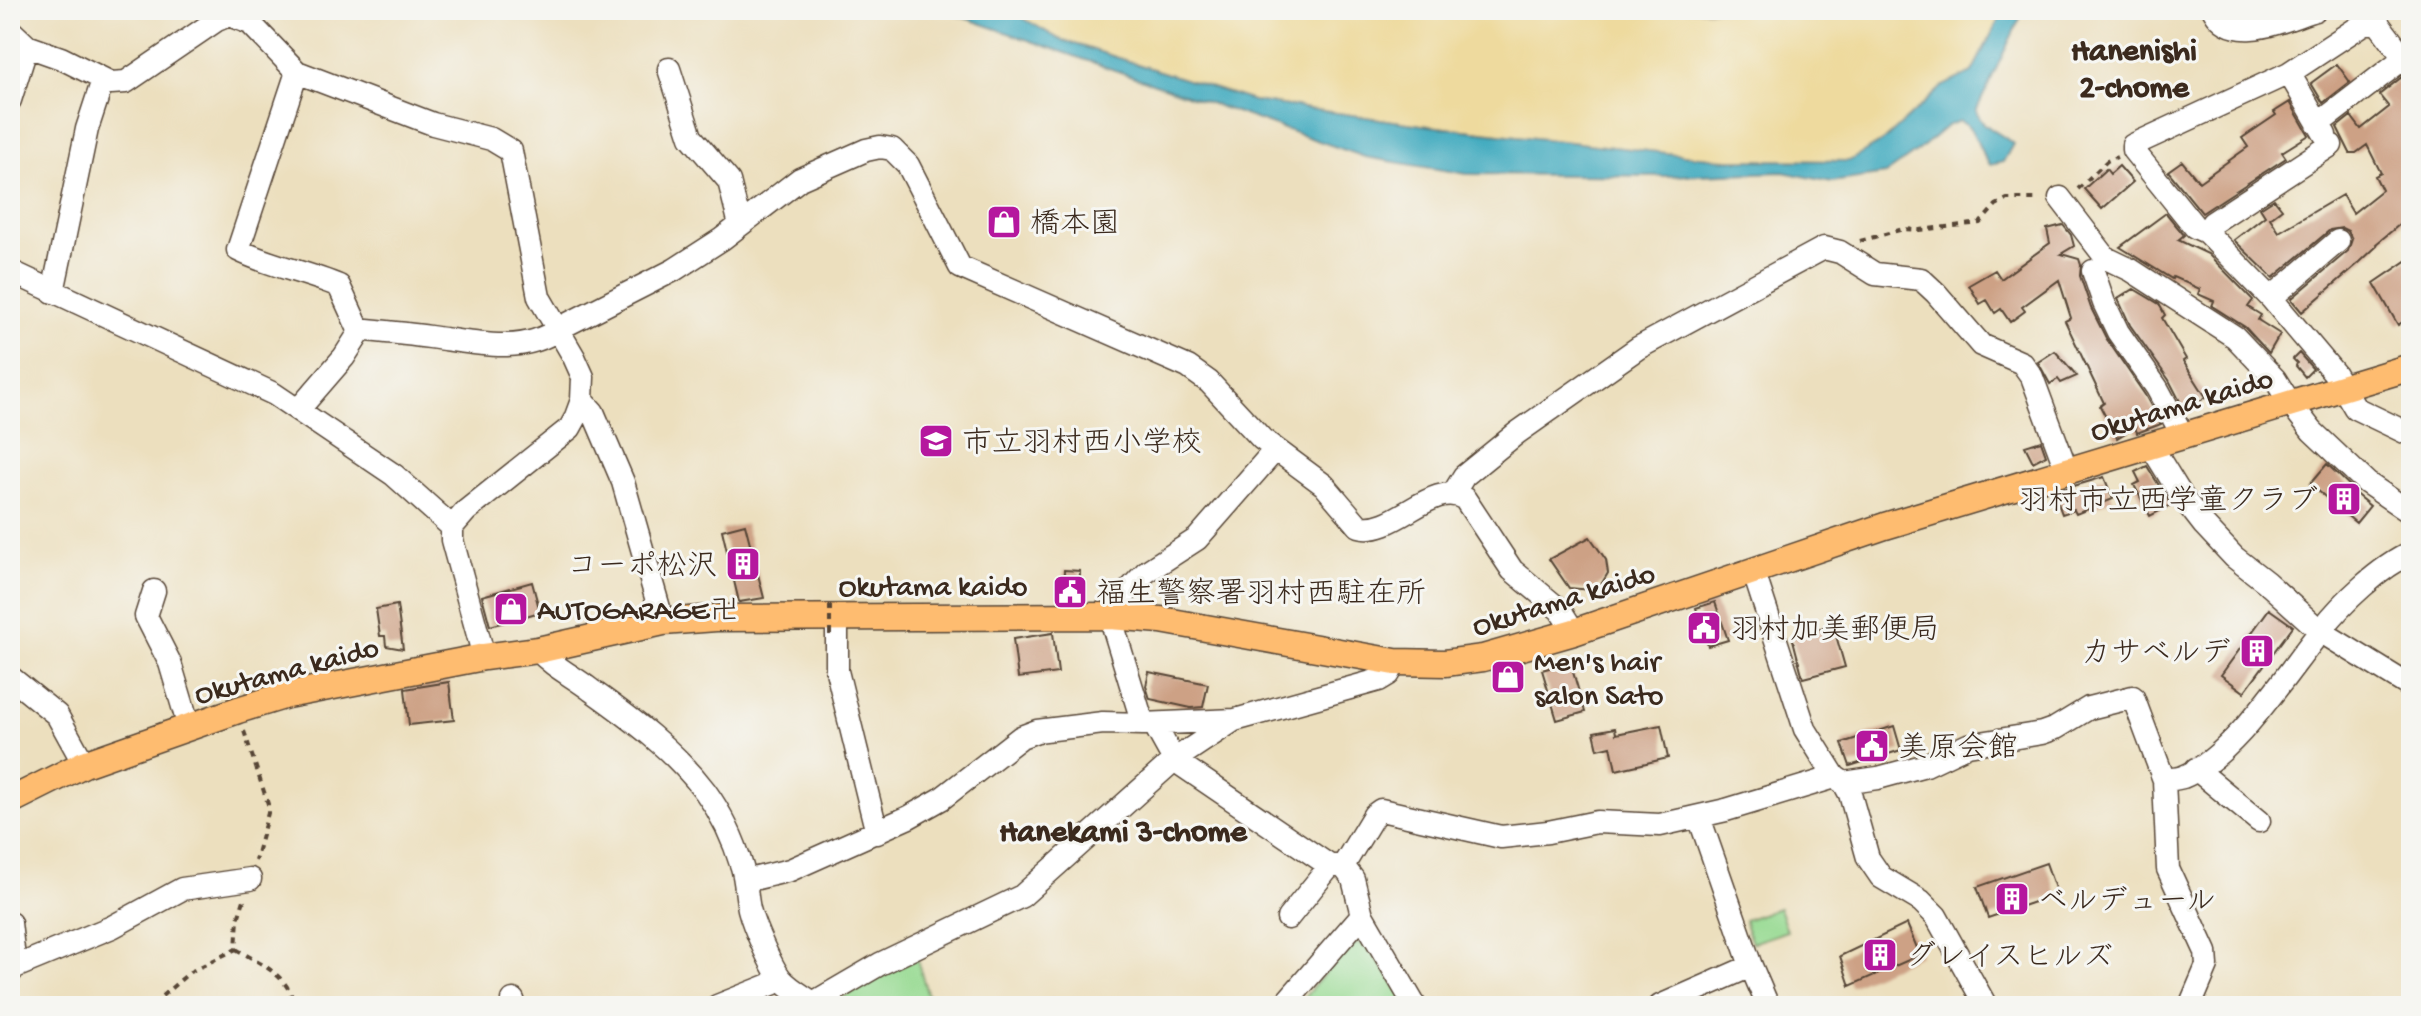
<svg xmlns="http://www.w3.org/2000/svg" width="2421" height="1016" font-family="'Gochi Hand','Klee One',sans-serif">
<rect width="100%" height="100%" fill="#f6f6f2"/>
<filter id="ink" filterUnits="userSpaceOnUse"><feTurbulence type="fractalNoise" baseFrequency=".0125" numOctaves="2"/><feDisplacementMap in="SourceGraphic" scale="16" xChannelSelector="R" yChannelSelector="G"/><feConvolveMatrix kernelMatrix="1 2 1 2 8 2 1 2 1" color-interpolation-filters="sRGB"/></filter>
<filter id="wash" filterUnits="userSpaceOnUse"><feTurbulence type="fractalNoise" baseFrequency=".006" numOctaves="4" result="noise"/><feDisplacementMap in="SourceGraphic" scale="32" xChannelSelector="R" yChannelSelector="G"/><feGaussianBlur stdDeviation="1.8" result="paint"/><feColorMatrix in="noise" values="0 0 0 0 0 0 0 0 0 0 0 0 0 0 0 0 0 1.4 0 .05"/><feComposite in="paint" operator="in"/></filter>
<g filter="url(#wash)">
<rect width="100%" height="100%" fill="#ecdfbe"/>
<path fill="#97da92" stroke="#698258" stroke-width="2" d="M1779,908L1787,931L1752,943L1744,920Z
M1366,942L1410,1006H1297L1348,946Z
M916,956L931,1006H828Z"/>
<path fill="#eeda9e" stroke="#94825e" stroke-width="2" d="M1009,10H2004L1972,72L1943,86L1882,142L1850,161L1727,160L1429,126L1253,101L1059,39Z"/>
<path fill="#3ea9be" stroke="#3c6a6e" stroke-width="2" d="M942,10H1009L1059,39L1253,101L1429,126L1727,160L1849,161L1882,142L1943,86L1972,72L2004,10H2024L1976,111C1982,128 2000,132 2013,144L2003,162L1991,165C1977,153 1978,128 1959,121L1947,126L1919,150L1885,174L1832,182L1783,172L1666,176L1467,174L1365,157Z"/>
<g id="blocks">
<path fill="#cda185" d="M2337,64L2350,82L2323,103L2311,83Z
M2402,77L2411,88V215L2376,244L2377,246L2360,262L2302,312L2291,299L2348,251L2352,239L2348,231L2342,228L2330,230L2273,278L2234,240L2265,216L2260,208L2274,199L2282,209L2270,218L2279,232L2342,195L2353,213L2382,190L2375,176L2381,173L2367,145L2356,153H2350L2337,127L2351,116L2361,129L2389,107L2379,95Z
M2290,102L2309,135L2282,152L2286,158L2202,213L2168,171L2182,161L2199,182L2248,147L2242,138L2276,115L2274,112Z
M2119,166L2133,182L2102,209L2084,189L2106,169L2110,174Z
M2166,213L2184,235L2178,240L2208,254L2253,300L2248,307L2261,315L2258,320L2280,334L2269,353L2245,327L2212,306L2214,301L2198,294L2200,289L2173,277L2172,279L2120,247Z
M2063,225L2071,235L2074,246L2061,254L2079,259L2081,265L2080,276L2091,308L2106,338L2145,395L2161,424L2137,433L2135,427L2117,438L2100,406L2104,403L2065,321L2071,318L2059,280L2022,307L2025,311L2010,322L2001,309L1995,313L1987,300L1980,304L1969,285L1995,270L2001,279L2050,243L2047,229Z
M2411,258V316L2398,325L2374,283Z
M2134,289L2159,304L2165,315L2162,318L2186,359L2183,361L2206,397L2185,411L2169,380L2130,325L2118,299Z
M2055,351L2077,376L2061,383L2058,379L2050,384L2038,362Z
M2299,353L2313,369L2305,377L2296,366L2297,363L2293,359Z
M2041,441L2046,455L2033,462L2025,446Z
M2327,464L2354,490L2353,492L2370,506L2356,523L2310,484Z
M2147,466L2171,505L2150,516L2134,485L2140,482L2135,472Z
M2104,477L2113,499L2076,514L2074,510L2062,514L2054,492Z
M745,524L764,598L739,602L722,530Z
M1590,537L1606,560L1608,573L1602,583L1591,590L1569,588L1549,559Z
M1064,570L1080,571L1079,600H1063Z
M532,582L540,612L490,626L482,596Z
M1715,602L1728,640L1708,646L1696,608Z
M397,605L403,649L386,646L385,636H380L376,609Z
M2269,609L2293,626L2244,692L2221,675Z
M1833,625L1845,667L1803,678L1792,636Z
M1053,633L1058,673L1018,678L1013,639Z
M1570,662L1585,712L1557,720L1542,670Z
M1149,672L1208,684L1203,707L1191,708L1150,699L1146,686Z
M449,682L454,720L409,725L405,689Z
M1661,725L1668,758L1616,770L1611,746L1598,749L1594,732L1615,728L1616,734Z
M1894,726L1901,750L1850,766L1842,743Z
M2046,863L2057,894L1988,918L1977,887Z
M1907,924L1920,955L1850,986L1840,956Z"/>
</g>
</g>
<g filter="url(#ink)">
<use href="#blocks" fill-opacity="0" stroke="#564536" stroke-width="2"/>
<g fill="none" stroke-linecap="round" stroke-linejoin="round">
<g stroke="#564536" stroke-width="25">
<path id="minor" d="M2214,10C2234,46 2285,19 2315,10
M10,30L27,46L61,58L111,83L126,82L217,20L229,15L250,23L297,72L433,124L491,139L511,151L539,297L574,357L583,377L582,400L575,419L570,428L466,511L452,527V540L484,657
M2411,67L2377,22L2365,23L2289,73L2133,145V150L2195,227L2206,232L2271,298L2335,374L2355,408L2411,435
M669,69L691,137L729,181L740,225
M297,72L238,250C270,266 306,272 339,286L360,332
M2289,73L2325,135
M10,100L27,46
M2318,124L2404,58
M2060,198L2106,258L2131,270L2235,337L2275,379L2290,403L2312,431L2367,483L2411,513
M2206,232L2212,223L2331,145
M10,271L274,394L394,475L452,527
M2093,271L2104,303L2118,332L2157,388L2183,436
M53,292L87,129L103,80
M2271,298L2338,241
M582,400L593,412L623,482L663,622
M299,409L344,357L360,332L367,330C388,332 409,334 430,337C471,342 522,356 558,329L674,270L722,239L800,179L866,150L880,147L892,149L908,165L960,267L1188,367L1209,382L1262,439L1324,485L1359,526C1394,536 1433,478 1465,499L1512,570L1560,610L1574,632
M2151,446L2183,498L2204,525L2234,557L2266,582L2320,631L2411,687
M1453,494L1464,476L1517,433L1638,348L1824,248L1840,252L1875,274L1921,279L1936,293L1981,345L2022,363L2032,377L2067,471
M1753,570L1805,729L1835,777L1844,783L1850,794L1868,858L1881,877L1921,901L1936,916L1986,1006
M154,591L146,616L170,663L189,727
M837,618V671L877,833
M538,650C553,667 573,676 591,690C632,719 674,750 705,791C721,813 734,840 742,867C746,880 746,895 749,909C753,925 772,969 782,980C792,991 806,997 817,1006
M10,677L57,715L84,764
M1143,724L1110,616L1118,602L1146,572L1197,539L1275,450
M1154,724L1174,760L1330,866
M2196,769L2259,821
M2164,780C2170,779 2177,779 2183,777C2234,757 2287,672 2322,629C2343,602 2380,567 2411,553
M1844,783L1878,778L1926,765L1968,745L2042,733L2056,728L2089,708L2133,697L2164,780L2168,869L2206,952L2207,966L2190,1006
M1699,817L1751,966L1768,1006
M1343,866L1353,879L1362,915L1415,1006
M745,881L790,870L909,817L941,799L1021,737L1037,731L1103,723L1143,724L1235,720L1379,680L1389,674L1395,662
M1288,918L1330,866H1343L1374,815L1381,810L1501,837L1548,832L1597,822L1660,825L1726,810L1835,777
M10,923L15,967
M10,973L15,967L112,927L182,889L250,879
M513,1000L515,1006
M813,1003L880,964L1022,896L1174,760L1234,720
M717,1006L782,980
M1283,1006L1362,915
M1660,1006L1751,966"/>
</g>
<g stroke="#564536" stroke-width="29">
<path id="major" d="M10,801L84,764L238,710L287,695L484,657L538,650L663,622L716,618L1110,616L1161,620L1395,662L1445,663L1483,658L1574,632L1885,526L2411,367"/>
</g>
<path stroke="#564536" stroke-width="4" stroke-dasharray="6 6" stroke-linecap="butt" d="M2078,189L2107,161L2117,157
M1860,241L1903,229L1920,230L1980,223L1996,205L2007,199H2040
M244,731L268,804V813L255,861
M236,949C260,964 290,975 294,1006
M162,996L190,972L236,949L238,919L244,900"/>
<use href="#minor" stroke="#fff" stroke-width="22"/>
<use href="#major" stroke="#febc70" stroke-width="26"/>
<path stroke="#564536" stroke-width="4" stroke-dasharray="6 6" stroke-linecap="butt" d="M830,635V599"/>
</g>
</g>
<defs>
<g id="shop-square" transform="scale(1.8)"><rect x="-9" y="-9" width="18" height="18" rx="4" fill="#b5179e" stroke="#f6f6f2"/><path d="M-5-2.5h2.3a2.7 3.5 0 0 1 5.4 0H5L5.5 6h-11ZM-1.5-2.5h3a1.5 2.3 0 0 0-3 0Z" fill="#fff"/></g>
<g id="school-square" transform="scale(1.8)"><rect x="-9" y="-9" width="18" height="18" rx="4" fill="#b5179e" stroke="#f6f6f2"/><path d="M0-5L7-2L0 1L-7-2ZM-4 1L0 2.5L4 1V4Q0 6-4 4Z" fill="#fff"/></g>
<g id="building-square" transform="scale(1.8)"><rect x="-9" y="-9" width="18" height="18" rx="4" fill="#b5179e" stroke="#f6f6f2"/><path d="M-4-6H4V6H1V3H-1V6H-4ZM-2.5-4.3h1.7v1.8h-1.7ZM.8-4.3h1.7v1.8H.8ZM-2.5-1h1.7V.8h-1.7ZM.8-1h1.7V.8H.8Z" fill="#fff"/></g>
<g id="civic-square" transform="scale(1.8)"><rect x="-9" y="-9" width="18" height="18" rx="4" fill="#b5179e" stroke="#f6f6f2"/><path d="M-.6-6.5H3V-4.5H.6V-3L4-1V1h2V6H-6V1h2V-1L-.6-3ZM-1.2 2.5V6h2.4V2.5Z" fill="#fff"/></g>
</defs>
<g fill-rule="evenodd">
<use href="#shop-square" x="1004" y="222"/>
<use href="#school-square" x="936" y="441"/>
<use href="#building-square" x="2344" y="499"/>
<use href="#building-square" x="743" y="564"/>
<use href="#civic-square" x="1070" y="592"/>
<use href="#shop-square" x="511" y="609"/>
<use href="#civic-square" x="1704" y="628"/>
<use href="#building-square" x="2257" y="651"/>
<use href="#shop-square" x="1508" y="677"/>
<use href="#civic-square" x="1872" y="746"/>
<use href="#building-square" x="2012" y="899"/>
<use href="#building-square" x="1880" y="955"/>
</g>
<g text-anchor="middle" stroke-width="6" stroke-linejoin="round" paint-order="stroke">
<g font-size="30" fill="#3b2a1e" stroke="#f6f6f2" text-anchor="start">
<text x="1030" y="232">橋本園</text>
<text x="962" y="451">市立羽村西小学校</text>
<text x="2318" y="509" text-anchor="end">羽村市立西学童クラブ</text>
<text x="717" y="574" text-anchor="end">コーポ松沢</text>
<text x="1096" y="602">福生警察署羽村西駐在所</text>
<text x="537" y="619">AUTOGARAGE卍</text>
<text x="1730" y="638">羽村加美郵便局</text>
<text x="2231" y="661" text-anchor="end">カサベルデ</text>
<text x="1534" y="670">Men's hair<tspan x="1534" dy="34">salon Sato</tspan></text>
<text x="1898" y="756">美原会館</text>
<text x="2038" y="909">ベルデュール</text>
<text x="1906" y="965">グレイスヒルズ</text>
</g>
<g font-size="30" fill="#3b2a1e" stroke="#f6f6f2">
<text transform="translate(2181 403) rotate(-17)" y="10">Okutama kaido</text>
<text x="933" y="595">Okutama kaido</text>
<text transform="translate(1563 598) rotate(-17)" y="10">Okutama kaido</text>
<text transform="translate(286 669) rotate(-15)" y="10">Okutama kaido</text>
</g>
<g font-size="32" font-weight="bold" fill="#3b2a1e" stroke="#f6f6f2">
<text x="2134" y="59">Hanenishi<tspan x="2134" dy="37">2-chome</tspan></text>
<text x="1123" y="840">Hanekami 3-chome</text>
</g>
</g>
<rect width="2421" height="1016" fill="none" stroke="#f6f6f2" stroke-width="40"/>
</svg>
